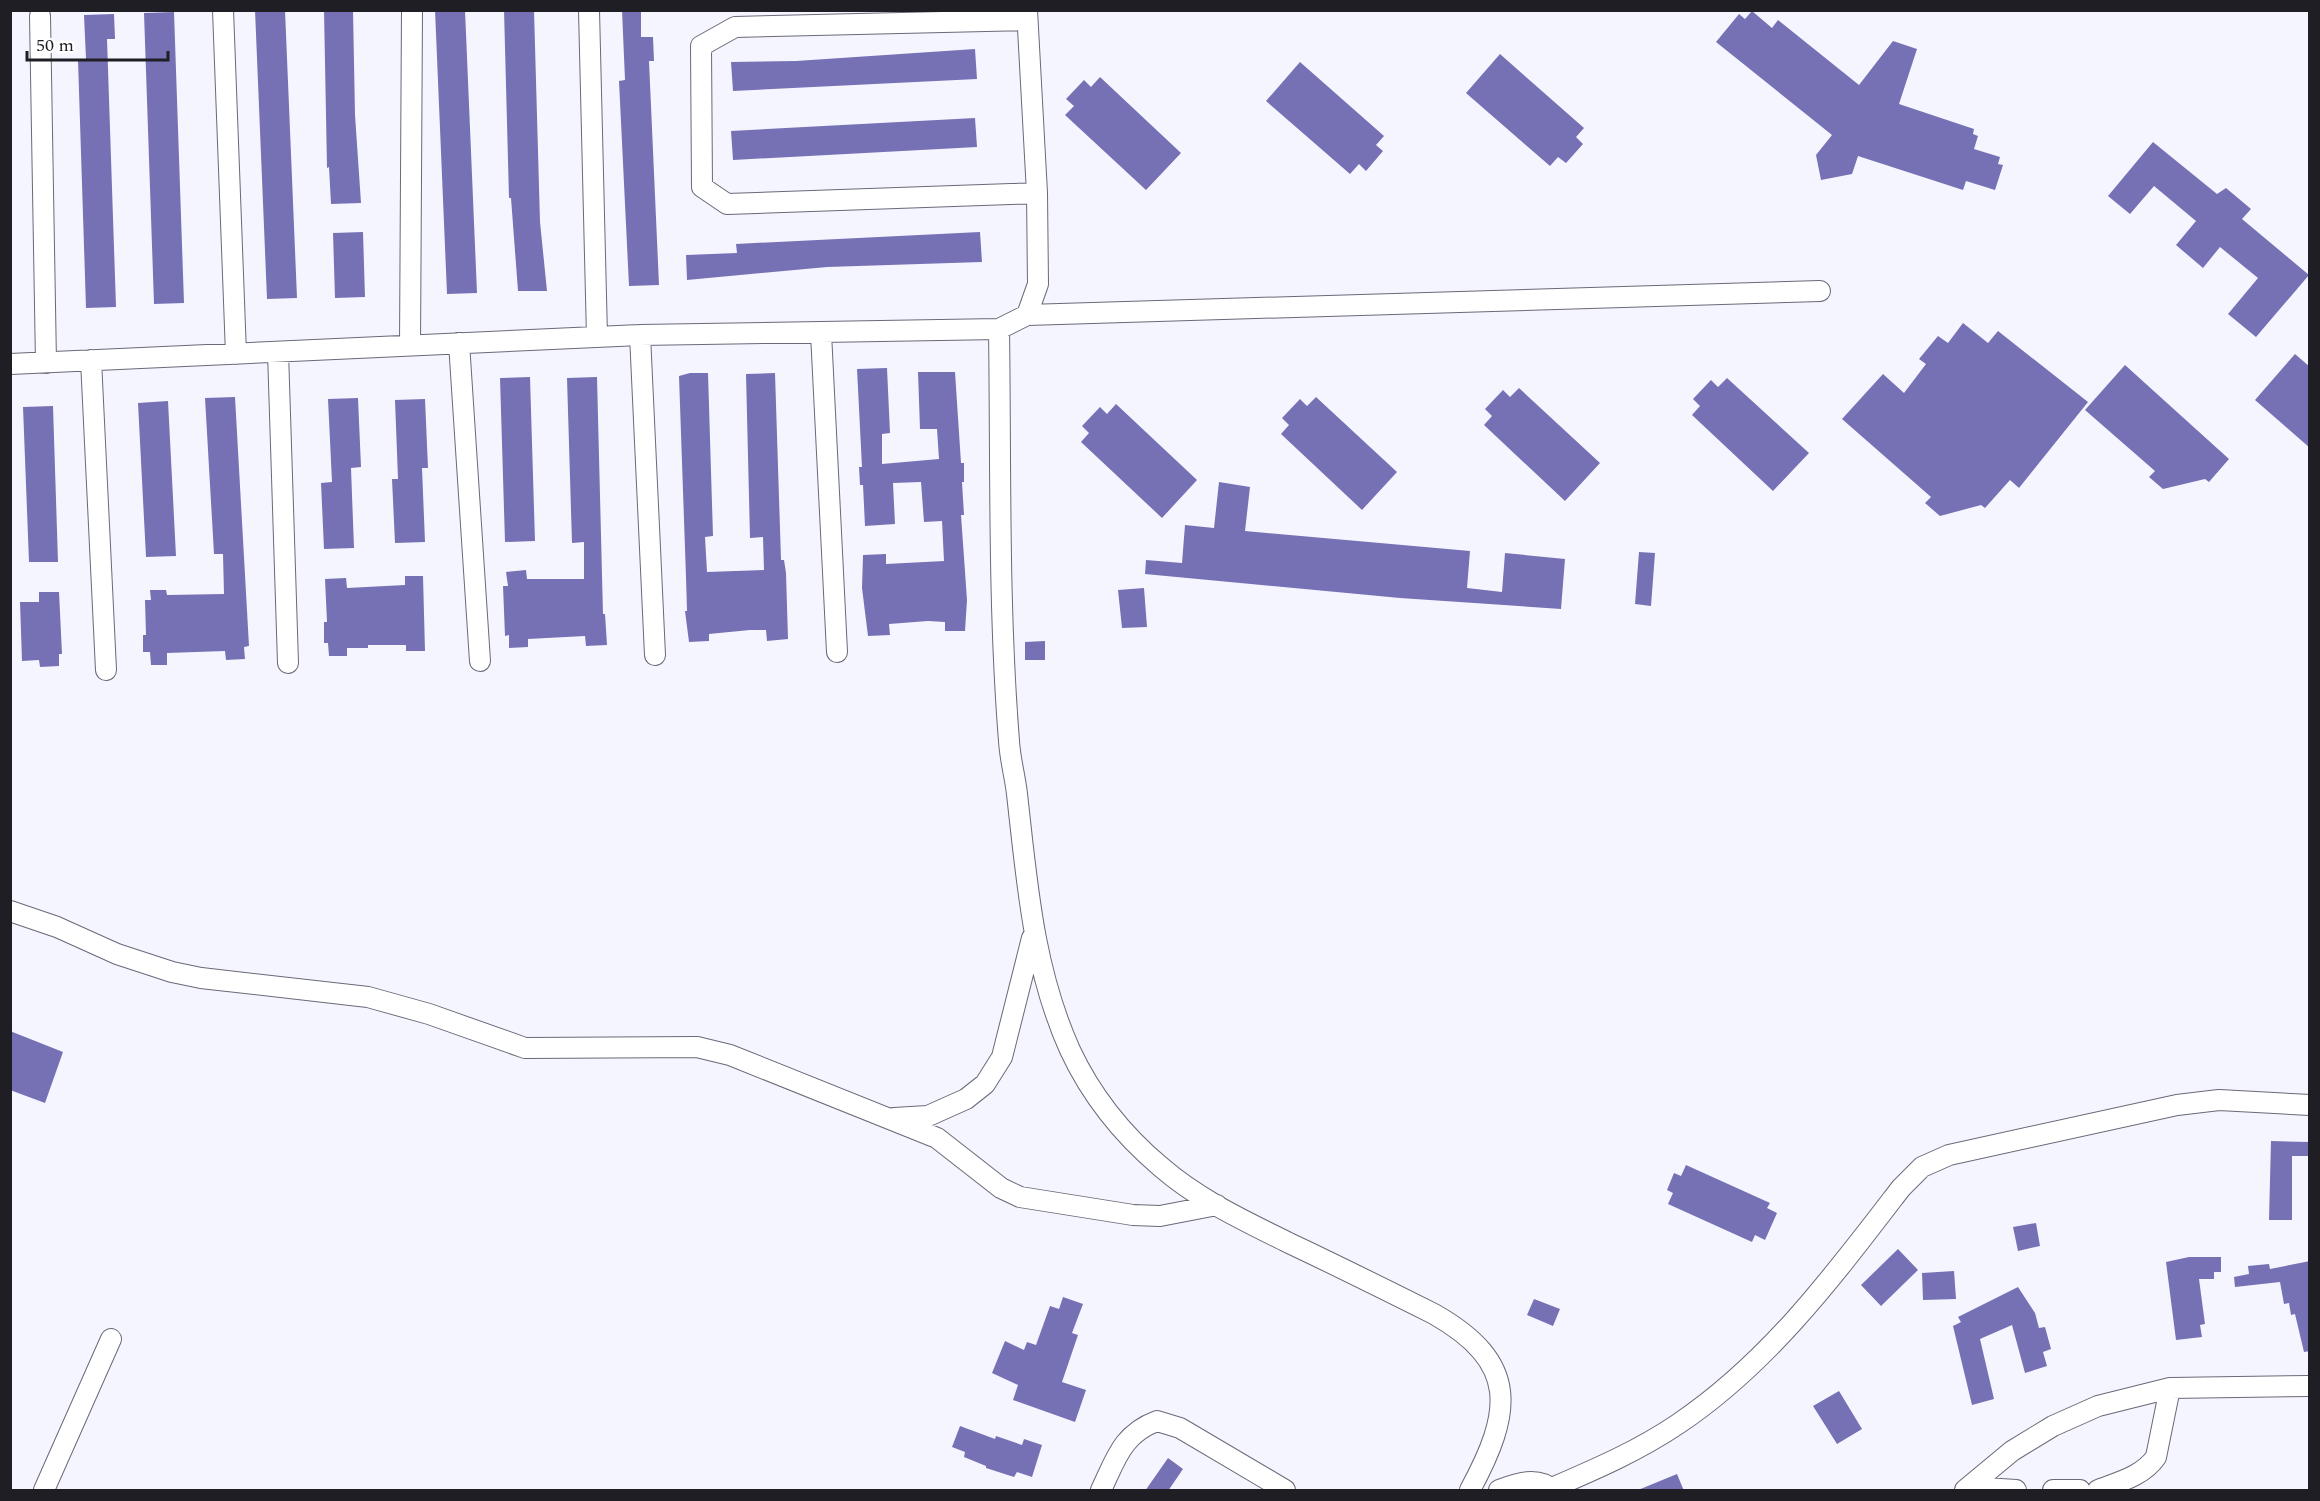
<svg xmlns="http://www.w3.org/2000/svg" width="2320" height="1501" font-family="Spectral,serif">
<rect width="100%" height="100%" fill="#f5f5ff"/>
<path fill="#7671b4" d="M255,10H285L297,298L267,299Z
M324,10H353L355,115L361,203L331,204L329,167L327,168Z
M435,10H465L477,293L447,294Z
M504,10H534L540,222L547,291H518L511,198H509Z
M622,10H641V37H653L654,61H649L659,285L629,286L619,81L625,80Z
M1752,11L1772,28L1778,20L1859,85L1893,41L1917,49L1899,104L1974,129L1973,134L1978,136L1974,149L2000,157L1998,164L2003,165L1995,190L1966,181L1963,190L1858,156L1852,174L1821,180L1816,155L1832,135L1716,42L1739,14L1745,19Z
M174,12L184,303L154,304L144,13Z
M114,14L115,39H107L116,307L86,308L78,60L86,59L84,15Z
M975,49L977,79L733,91L731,62L796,61Z
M1500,54L1584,128L1576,137L1583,144L1566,163L1558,157L1550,166L1466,93Z
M1300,62L1384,136L1376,145L1383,151L1366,171L1359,164L1350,174L1266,101Z
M1100,77L1181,153L1146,190L1065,115L1074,106L1066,99L1084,80L1091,87Z
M975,118L977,147L733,160L731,131Z
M2153,142L2217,194L2226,188L2251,209L2242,219L2309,275L2256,337L2228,314L2258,278L2220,247L2203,268L2176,245L2196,221L2154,186L2130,214L2108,196Z
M363,232L365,297L335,298L333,233Z
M980,232L982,262L827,267L687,280L686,255L737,253L736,244Z
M1963,323L1988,343L1998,331L2088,402L2019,488L2010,480L1985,508L1981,505L1940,516L1925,503L1931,497L1842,419L1883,374L1904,393L1926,364L1919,359L1938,336L1948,343Z
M2295,354L2310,367V448L2255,400Z
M2125,365L2229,459L2209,482L2205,479L2163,489L2149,477L2155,471L2085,410Z
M887,368L890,433L882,434V464L939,459L937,429H920L918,372H955L961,463H964V482H962L964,515H961L967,600L965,631H945V622L928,621L889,624L890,635L868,636L862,588L863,555L886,554V564L944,561L942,521L924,522L921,482L893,483L895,524L865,526L863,485H860L859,467H862L857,369Z
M690,373H708L713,536L705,537L707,572L764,570L763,537L750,538L746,374L775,373L781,560H784L786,573L788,639L767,641L766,630H750L709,634V641L689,642L685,611H687L686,577L679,376Z
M530,377L535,541L505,542L500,378Z
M597,377L603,614H605L607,645L586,646L585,636L528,639V647L509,648V635L505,636L503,586H508L506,572L526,570L527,579H584V542L572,543L567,378Z
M1727,378L1809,453L1773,491L1692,415L1700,406L1693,399L1711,380L1718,387Z
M1519,388L1600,463L1565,501L1484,425L1492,416L1485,409L1503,390L1510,397Z
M235,397L249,646L244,647L245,659L226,660L225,651L167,653V665H151L150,652H143V635H146L145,600H151L150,590H166L167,595L224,594L223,554H214L205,398Z
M1316,397L1397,472L1362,510L1281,434L1289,425L1282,418L1300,399L1307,406Z
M358,398L361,467L351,468L354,548L324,549L321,483L332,482L328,399Z
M425,399L428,468H422L425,542L395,543L392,479H398L395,400Z
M168,401L176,556L146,557L138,403Z
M1116,404L1197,480L1162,518L1081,442L1089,433L1082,426L1100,407L1107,414Z
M53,406L58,562H29L23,407Z
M1219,482L1250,487L1245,531L1470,551L1467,588L1502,592L1505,553L1565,559L1561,609L1400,598L1145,574L1146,560L1182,563L1185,525L1214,528Z
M1639,552L1655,553L1651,606L1635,604Z
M405,576H423L425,651H406V645H368V648H347V656H329L328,643H324V622H327L325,579L346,578L347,588L405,585Z
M1144,588L1147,627L1122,628L1118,590Z
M39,592H59L62,654H59V666L40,667L39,660L22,661L20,602H39Z
M1045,641V660H1025V642Z
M10,1031L63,1052L45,1103L10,1090Z
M2271,1141L2310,1142V1156H2292V1220H2269Z
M1686,1165L1770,1203L1767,1208L1777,1213L1765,1240L1755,1235L1752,1242L1668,1204L1673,1193L1667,1190L1674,1173L1681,1176Z
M2036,1223L2040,1246L2018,1251L2013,1227Z
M1898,1249L1918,1270L1881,1306L1861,1285Z
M2189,1257H2221V1272H2214V1279H2199L2205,1324L2200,1325L2202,1337L2176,1340L2166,1262Z
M2310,1261V1351L2304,1352L2295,1314L2291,1315L2289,1303L2284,1304L2280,1282L2235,1287L2234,1277L2249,1274L2248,1266L2269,1264L2270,1269Z
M1954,1271L1956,1299L1923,1300L1922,1273Z
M2018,1287L2035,1313L2039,1328L2045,1327L2051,1349L2043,1352L2047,1366L2025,1373L2012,1325L1980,1339L1994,1399L1972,1405L1953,1326L1961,1322L1958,1317Z
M1063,1297L1083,1304L1072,1333L1078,1335L1062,1382L1086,1390L1075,1422L1013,1400L1018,1385L992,1373L1005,1341L1024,1350L1027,1342L1036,1345L1050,1306L1059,1309Z
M1534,1299L1560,1309L1553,1326L1527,1315Z
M1839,1391L1862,1429L1837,1444L1813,1406Z
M960,1426L995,1439L996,1436L1022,1445L1024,1439L1042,1445L1032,1477L1017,1472L1014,1477L986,1468V1466L964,1457L965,1452L952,1447Z
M1168,1458L1183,1469L1168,1491H1145Z
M1677,1474L1684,1491H1638V1490Z"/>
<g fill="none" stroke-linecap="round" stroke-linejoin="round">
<g stroke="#696978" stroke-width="22">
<path id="minor" d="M223,10L236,354
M589,10L597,337
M1027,10L1037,193L1038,284L1027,315
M40,16L46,363
M1027,20L735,27L701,46L702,187L727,204L1037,193
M999,329C1001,466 998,604 1009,741C1010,759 1015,776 1017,794C1027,882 1033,968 1070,1050C1091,1095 1123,1135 1161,1167C1199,1200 1245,1221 1289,1243C1338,1266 1386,1290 1434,1314C1520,1363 1512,1412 1470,1490
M821,333L837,652
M640,335L655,655
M459,343L480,661
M410,345L412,10
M278,352L288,663
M91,360L106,670
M10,364L640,335L999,329L1027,315L1820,291
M10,911L57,927L117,954L172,972L201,978L368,997L429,1014L525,1048L697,1047L730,1055L937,1138L1001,1188L1020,1197L1133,1215L1160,1216L1217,1205
M894,1118L928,1116L966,1099L985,1084L1002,1057L1032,938
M1969,1487L2016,1490
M1552,1488C1596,1469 1638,1451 1678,1424C1769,1363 1835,1274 1901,1188L1922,1167L1949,1155L2177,1105L2219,1100L2310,1105
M44,1490L111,1339
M1101,1490C1116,1459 1122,1434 1157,1421L1180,1428L1285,1490
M1499,1490C1517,1483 1538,1476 1553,1490
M1965,1490L2012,1451L2053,1426L2098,1406L2170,1388L2310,1386
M2053,1490H2080
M2098,1490C2119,1482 2143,1476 2156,1457L2170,1388"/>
</g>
<use href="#minor" stroke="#fff" stroke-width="20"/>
</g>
<rect width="2320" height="1501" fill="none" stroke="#1e1e24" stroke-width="24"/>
<path d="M27 51v9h141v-9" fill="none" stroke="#1e1e24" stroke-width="3"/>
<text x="36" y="51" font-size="18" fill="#1e1e24" stroke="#ffffff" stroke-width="4.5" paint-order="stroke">50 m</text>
</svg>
